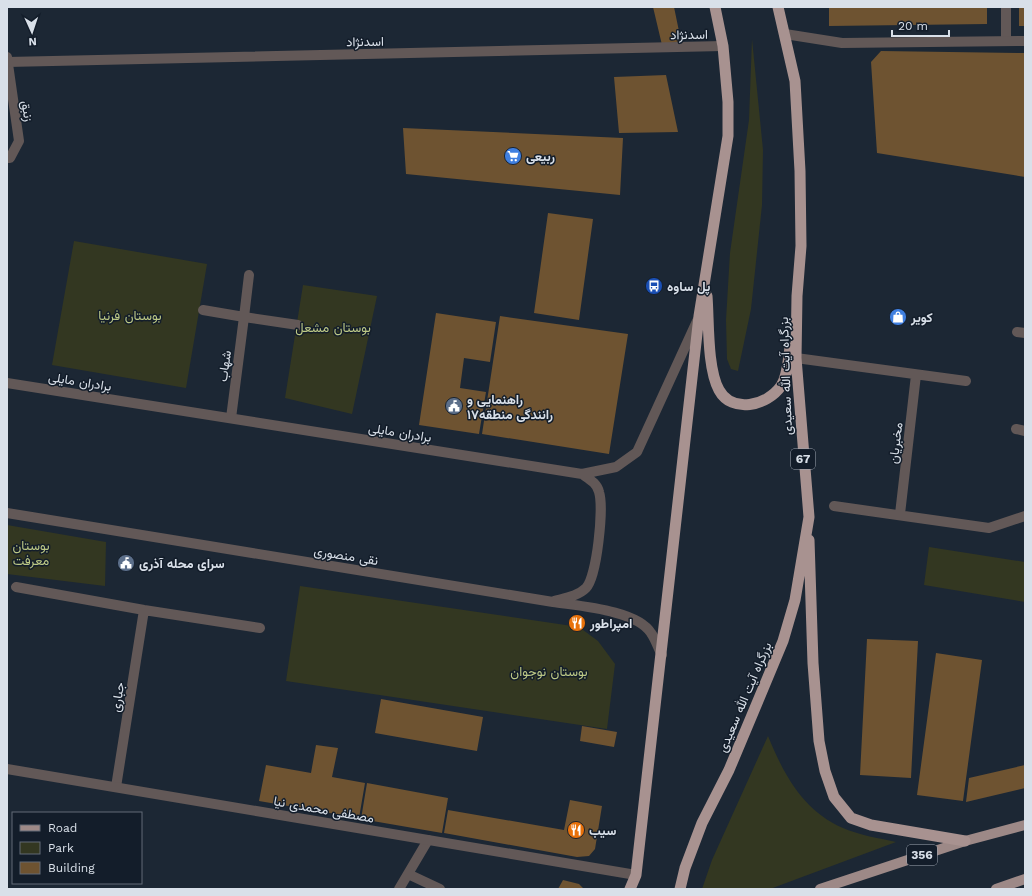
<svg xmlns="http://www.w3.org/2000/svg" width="1032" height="896" font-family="'Work Sans',Vazirmatn,sans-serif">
<rect width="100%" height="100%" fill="#1c2734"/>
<path fill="#333721" d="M752,39L763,150L762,205L751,309L738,371L731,369L727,359L726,320L730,253L749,120Z
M74,241L207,264L186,388L52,365Z
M303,285L377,296L352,414L285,398Z
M7,525L106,542L105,586L7,574Z
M929,547L1025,562V602L924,585Z
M300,586L579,627L598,641L615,664L607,729L286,681Z
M768,736C783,773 803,811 843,828C859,835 878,838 896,842L770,889H702L712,860Z"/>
<path fill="#6e5331" d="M653,7H674L681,41L662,45Z
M829,7H987V24L829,26Z
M1019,7H1025V26H1019Z
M881,51L1025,53V177L877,153L871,62Z
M666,75L678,132L619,133L614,77Z
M403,128L623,138L620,195L406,174Z
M548,213L593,219L579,320L534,313Z
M436,313L496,322L490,362L464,358L460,388L486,392L479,434L419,425Z
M500,316L628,334L609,454L482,434Z
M867,639L918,641L911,778L860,775Z
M936,653L982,660L963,801L917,795Z
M381,699L483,717L477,751L375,733Z
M582,726L617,732L614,747L580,741Z
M316,745L338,748L332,777L365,783L359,818L259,801L266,765L311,773Z
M1025,765V788L966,802L969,778Z
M367,783L448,798L442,833L361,819Z
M570,800L602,806L595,849L589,856L577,857L444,833L448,810L564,830Z
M563,880L579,884L584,889H558Z"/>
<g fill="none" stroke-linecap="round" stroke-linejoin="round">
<path stroke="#625857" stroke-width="10" d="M408,874L440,889
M399,889L428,840"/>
<path stroke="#625857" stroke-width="10" d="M1006,7V41
M7,57L19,141L10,158H7
M203,310L244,317L249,275
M1017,332L1025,333
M796,358L966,381
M231,418L244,317L298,325
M1016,429L1025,431
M834,506L989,528L1025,516
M900,514L916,375
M16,587L144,610L260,628
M116,787L144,610"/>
<path stroke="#625857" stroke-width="10" d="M785,34L842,43L1025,41
M7,62L723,46
M7,383L582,474L616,467L637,452L697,321
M7,513L553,602C578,606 637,610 651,633C656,640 658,648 662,655
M554,601C565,598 578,596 586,588C597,577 604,507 599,492C597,483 589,479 582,474
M7,769L636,875"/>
<path stroke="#9d8987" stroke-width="10" d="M820,889L965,841L1025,825
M996,889L1025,879"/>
<path stroke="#a89290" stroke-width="11" d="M707,296C709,321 707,368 719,390C732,414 767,406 781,386C788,375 788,360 790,348
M809,540L813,663L819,741L825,771L834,797L851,818L871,825L965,841
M630,889L636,875L699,316L728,136V102L723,46L715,7
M680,889L685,868L702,823L729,770L783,641L795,600L809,517L796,358L797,296L801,246L800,171L795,81L778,7"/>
</g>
<defs>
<g id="supermarket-disc" transform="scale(0.9)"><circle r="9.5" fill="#3f7fe0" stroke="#131d2a"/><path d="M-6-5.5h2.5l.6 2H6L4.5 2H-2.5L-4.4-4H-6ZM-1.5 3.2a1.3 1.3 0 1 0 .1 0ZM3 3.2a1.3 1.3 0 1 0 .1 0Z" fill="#fff"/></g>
<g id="bus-disc" transform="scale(0.9)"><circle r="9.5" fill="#1a4fb4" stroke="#131d2a"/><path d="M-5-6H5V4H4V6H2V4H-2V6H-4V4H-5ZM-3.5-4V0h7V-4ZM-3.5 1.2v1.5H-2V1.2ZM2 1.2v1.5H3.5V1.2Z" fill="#fff"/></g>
<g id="shop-disc" transform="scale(0.9)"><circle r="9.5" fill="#3f7fe0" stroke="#131d2a"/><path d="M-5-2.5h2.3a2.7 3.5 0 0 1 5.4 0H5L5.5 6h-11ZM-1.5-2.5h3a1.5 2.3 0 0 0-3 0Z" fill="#fff"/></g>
<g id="civic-disc" transform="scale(0.9)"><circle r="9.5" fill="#5c6f8a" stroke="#131d2a"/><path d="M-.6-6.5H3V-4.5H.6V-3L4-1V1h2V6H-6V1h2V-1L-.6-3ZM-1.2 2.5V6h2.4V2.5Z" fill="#fff"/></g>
<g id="restaurant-disc" transform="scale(0.9)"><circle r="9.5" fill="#e8710a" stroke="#131d2a"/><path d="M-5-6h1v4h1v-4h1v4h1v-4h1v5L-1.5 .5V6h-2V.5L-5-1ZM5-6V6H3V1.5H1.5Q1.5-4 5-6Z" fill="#fff"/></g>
</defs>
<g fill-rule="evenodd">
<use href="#supermarket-disc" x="513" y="156"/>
<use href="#bus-disc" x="654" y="286"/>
<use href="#shop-disc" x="898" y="317"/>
<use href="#civic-disc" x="454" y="406"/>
<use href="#civic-disc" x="126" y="563"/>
<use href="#restaurant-disc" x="577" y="623"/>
<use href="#restaurant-disc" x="576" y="830"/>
</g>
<g text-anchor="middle" stroke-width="3" stroke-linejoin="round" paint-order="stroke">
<g fill="#131d2a" stroke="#9ea6b0" stroke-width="1">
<rect x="791" y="449" width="24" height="20" rx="3"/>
<rect x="907" y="845" width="30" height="20" rx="3"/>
</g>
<g font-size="12" font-weight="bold" fill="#d9e0e9">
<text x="803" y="463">67</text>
<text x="922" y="859">356</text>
</g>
<g font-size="13" fill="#d9e0e9" stroke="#131d2a">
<text transform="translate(689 34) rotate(-1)" y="5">اسدنژاد</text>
<text transform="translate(365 41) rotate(-1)" y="5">اسدنژاد</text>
<text transform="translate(28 111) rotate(82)" y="5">زنبق</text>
<text transform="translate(224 366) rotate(-82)" y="5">شهاب</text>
<text transform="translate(785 376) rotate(-92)" y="5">بزرگراه آیت الله سعیدی</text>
<text transform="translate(80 381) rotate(9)" y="5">برادران مایلی</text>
<text transform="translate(400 432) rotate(9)" y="5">برادران مایلی</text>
<text transform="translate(895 443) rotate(-83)" y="5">مخبریان</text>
<text transform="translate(346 555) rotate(9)" y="5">نقی منصوری</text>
<text transform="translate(117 697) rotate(-81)" y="5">جباری</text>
<text transform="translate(744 697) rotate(-67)" y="5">بزرگراه آیت الله سعیدی</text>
<text transform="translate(324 809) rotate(10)" y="5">مصطفی محمدی نیا</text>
</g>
<g font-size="13" font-weight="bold" fill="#d9e0e9" stroke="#131d2a" text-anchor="start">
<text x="526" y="161">ربیعی</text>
<text x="667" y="291">پل ساوه</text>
<text x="911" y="322">کویر</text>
<text x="467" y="404">راهنمایی و<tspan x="467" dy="15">رانندگی منطقه۱۷</tspan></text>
<text x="139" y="568">سرای محله آذری</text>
<text x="590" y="628">امپراطور</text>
<text x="589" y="835">سیب</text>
</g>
<g font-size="13" fill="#bdc986" stroke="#131d2a">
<text x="130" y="320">بوستان فرنیا</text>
<text x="333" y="332">بوستان مشعل</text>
<text x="31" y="550">بوستان<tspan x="31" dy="15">معرفت</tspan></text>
<text x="549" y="676">بوستان نوجوان</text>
</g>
</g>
<rect width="1032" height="896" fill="none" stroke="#d9e0e9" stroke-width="16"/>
<rect x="12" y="812" width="130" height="72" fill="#131d2a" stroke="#626b76"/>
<rect x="20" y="825" width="20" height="6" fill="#9d8987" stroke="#626b76"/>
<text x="48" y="832" font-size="12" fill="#d9e0e9">Road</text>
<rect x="20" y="842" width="20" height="12" fill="#333721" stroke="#626b76"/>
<text x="48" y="852" font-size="12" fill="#d9e0e9">Park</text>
<rect x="20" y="862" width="20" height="12" fill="#6e5331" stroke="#626b76"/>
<text x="48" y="872" font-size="12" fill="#d9e0e9">Building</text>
<g transform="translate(32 32) rotate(177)" stroke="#131d2a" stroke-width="3" paint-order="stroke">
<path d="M0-3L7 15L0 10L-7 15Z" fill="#d9e0e9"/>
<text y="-6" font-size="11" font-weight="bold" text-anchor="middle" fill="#d9e0e9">N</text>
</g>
<path d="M892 30v6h57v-6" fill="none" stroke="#d9e0e9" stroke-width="2"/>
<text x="898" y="30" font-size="12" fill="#d9e0e9" stroke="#131d2a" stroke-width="3" paint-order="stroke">20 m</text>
</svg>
